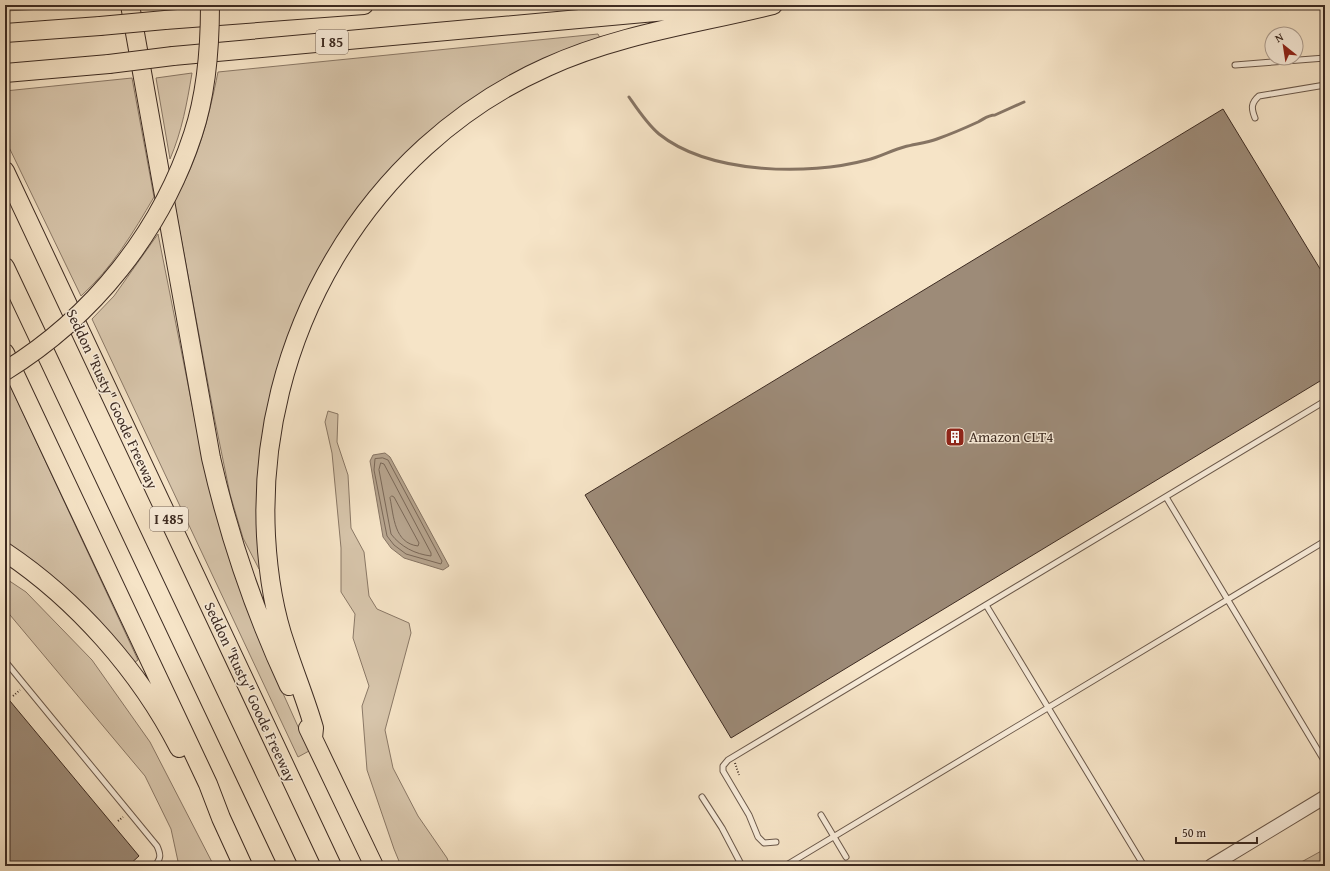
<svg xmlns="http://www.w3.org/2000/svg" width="1330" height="871" font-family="'Gentium Book Plus',serif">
<rect width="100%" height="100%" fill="#f6e4c7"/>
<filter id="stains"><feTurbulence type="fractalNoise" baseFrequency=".005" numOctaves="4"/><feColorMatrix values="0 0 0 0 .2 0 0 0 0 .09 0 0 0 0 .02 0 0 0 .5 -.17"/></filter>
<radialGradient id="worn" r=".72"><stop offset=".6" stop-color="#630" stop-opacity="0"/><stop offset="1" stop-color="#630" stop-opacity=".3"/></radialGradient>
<path fill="#d7c5ab" stroke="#8a7866" d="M5,5H119L5,11Z
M598,34L601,40L493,86L445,119L407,153L291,332L265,565L259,569L243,538L230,494L215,421L174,200C198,162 209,116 218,72Z
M192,73C187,103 182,131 170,159L156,78Z
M132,78L154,197C133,233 112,268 81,296L5,139V91Z
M158,234L202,455L263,649L309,751L298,757L92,319L114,296Z
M8,381L138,660L132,664L5,545V383Z
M328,411L338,414L337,442L348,475L351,528L364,552L369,596L377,609L409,623L411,633L385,730L393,768L418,816L447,858L450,866H401L394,849L367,770L362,706L369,686L353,638L355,614L341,592V548L332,453L325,422Z
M5,578L26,592L92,660L150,742L214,866H179L171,829L145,776L5,609Z
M1325,849V866H1294Z"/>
<path fill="#b7a58f" stroke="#867463" d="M385,453L390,457L449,566L443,570L404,558L391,548L383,537L370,461L373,455Z"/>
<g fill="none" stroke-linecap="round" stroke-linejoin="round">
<path stroke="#7a6858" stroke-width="1" d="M383,458L388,460L442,561L441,564L406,554L394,545L387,536L374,470L375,459Z
M381,463L384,464L431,553V556C415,554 401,547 391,534L379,470Z
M392,496L394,497L419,543L418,546C394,543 394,517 390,498Z"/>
<path stroke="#867463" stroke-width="3" d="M629,97C638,110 647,124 659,134C709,174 808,176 867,160C880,157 892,150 904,147C915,144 926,143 937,139C951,134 965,128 978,122C984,119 988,115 995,115L1024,102"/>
</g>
<path fill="#9d8b78" stroke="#3d2b22" d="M1223,109L1325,277V378L731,738L585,495Z
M5,695L139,856L128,866H5Z"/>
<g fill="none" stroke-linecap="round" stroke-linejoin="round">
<g stroke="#6b594b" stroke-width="7">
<path id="service" d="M1235,65L1325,58
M1255,118C1251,108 1251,103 1259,96L1325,85
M1166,497L1325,762
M986,605L1144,866
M5,661L157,846C161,855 161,858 155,866
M702,797L722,828L742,866
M821,815L846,857
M776,842L764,843L758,837L749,815L723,771V766L728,760L1325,401
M785,866L1325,541"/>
</g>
<g stroke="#6b594b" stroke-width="15">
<path id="tertiary" d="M1211,866L1325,797"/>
</g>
<g stroke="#3d2b22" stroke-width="20">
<path id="motorway" d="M130,5L211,458C229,537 255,613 289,686
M165,20L364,5
M5,33L100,26
M173,56L732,5
M5,73L109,64
M5,171L332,866
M5,267L288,866
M5,353L208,784L221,818L243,866
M5,552C77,600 140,672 179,748
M308,728L374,866
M313,738L314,728C306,700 295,674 286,646C274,612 268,572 266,536C256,339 366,148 547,67C619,34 697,24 773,5"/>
</g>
<path stroke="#3d2b22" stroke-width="2" stroke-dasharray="1 2" stroke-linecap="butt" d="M13,696L20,690
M735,763L739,775
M118,821L123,817"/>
<use href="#service" stroke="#f9eddb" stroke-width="5"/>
<use href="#tertiary" stroke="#f9eddb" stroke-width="13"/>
<use href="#motorway" stroke="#f6e4c7" stroke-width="18"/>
<g stroke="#3d2b22" stroke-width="20" stroke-linecap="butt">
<path id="motorway-bridge" d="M100,26L165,20
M109,64L173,56
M5,371C93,317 161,232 193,134C206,95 210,46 210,5"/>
</g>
<use href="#motorway-bridge" stroke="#f6e4c7" stroke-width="18"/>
</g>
<defs>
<g id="building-square" transform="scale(1)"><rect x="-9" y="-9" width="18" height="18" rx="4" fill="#8f2418" stroke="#f9eddb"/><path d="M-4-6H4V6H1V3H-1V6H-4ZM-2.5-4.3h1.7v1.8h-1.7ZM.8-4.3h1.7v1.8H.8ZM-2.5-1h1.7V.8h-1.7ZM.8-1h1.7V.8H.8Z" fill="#fff"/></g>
</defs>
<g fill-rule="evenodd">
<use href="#building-square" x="955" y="437"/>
</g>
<g text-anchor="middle" stroke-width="3" stroke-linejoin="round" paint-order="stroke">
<g fill="#f9eddb" stroke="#75655a" stroke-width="1">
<rect x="316" y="30" width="32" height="24" rx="3"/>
<rect x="150" y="507" width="38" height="24" rx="3"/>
</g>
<g font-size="14" font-weight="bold" fill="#3d2b22">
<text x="332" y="47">I 85</text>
<text x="169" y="524">I 485</text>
</g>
<g font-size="15" fill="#3d2b22" stroke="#f9eddb">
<text transform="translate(112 399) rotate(65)" y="5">Seddon "Rusty" Goode Freeway</text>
<text transform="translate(250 692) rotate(65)" y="5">Seddon "Rusty" Goode Freeway</text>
</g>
<g font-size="15" fill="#3d2b22" stroke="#f9eddb" text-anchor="start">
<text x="969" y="442">Amazon CLT4</text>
</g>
</g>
<rect width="1330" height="871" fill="none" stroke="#f6e4c7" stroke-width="20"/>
<rect x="6" y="6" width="1318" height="859" fill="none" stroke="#3d2b22" stroke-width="2"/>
<rect x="10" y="10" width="1310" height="851" fill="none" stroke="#3d2b22"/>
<g transform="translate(1284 46) rotate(330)"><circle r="19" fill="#f9eddb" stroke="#ae9f91"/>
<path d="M0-3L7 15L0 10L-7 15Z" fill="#8f2418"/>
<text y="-6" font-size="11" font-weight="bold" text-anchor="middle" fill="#3d2b22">N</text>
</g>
<path d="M1176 837v6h81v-6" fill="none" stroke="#3d2b22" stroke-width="2"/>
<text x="1182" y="837" font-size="12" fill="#3d2b22" stroke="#f9eddb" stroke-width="3" paint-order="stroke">50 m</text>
<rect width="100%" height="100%" filter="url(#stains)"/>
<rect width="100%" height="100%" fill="url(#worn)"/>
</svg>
